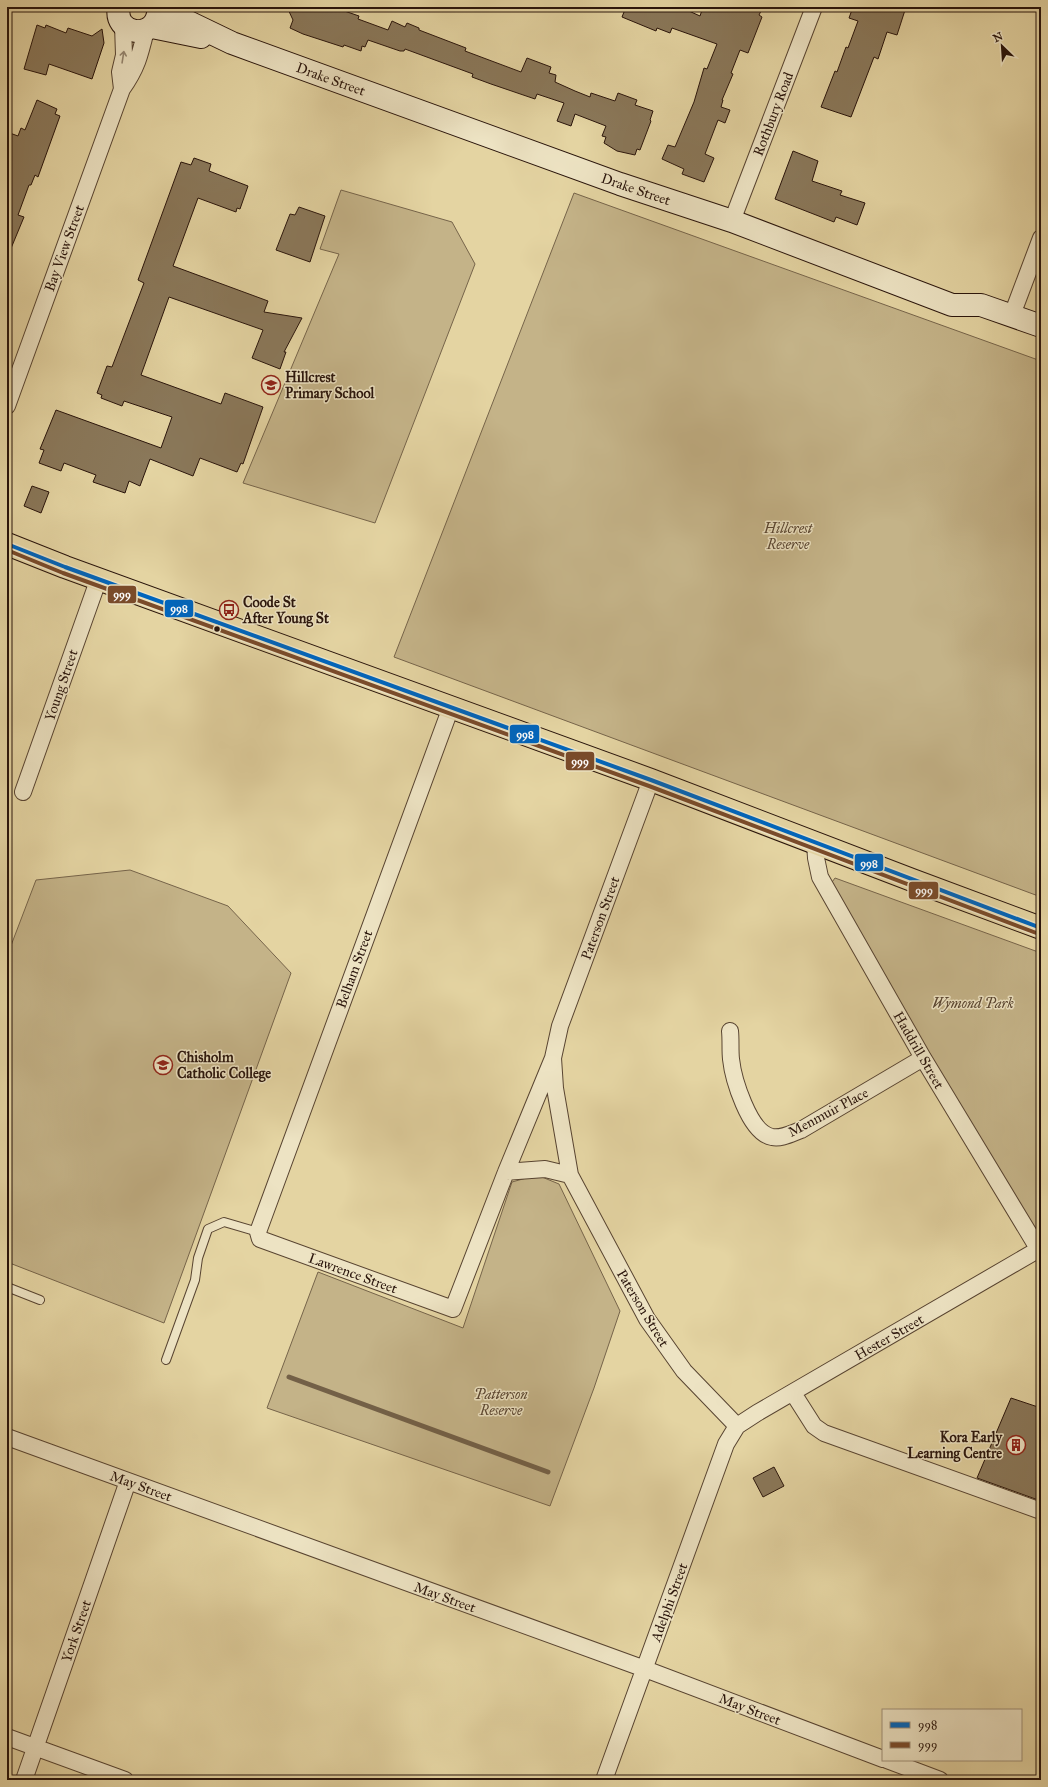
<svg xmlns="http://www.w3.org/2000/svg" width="1048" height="1787" font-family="'IM FELL Great Primer',serif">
<rect width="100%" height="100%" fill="#e4d4a2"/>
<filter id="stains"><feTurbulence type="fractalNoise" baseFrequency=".005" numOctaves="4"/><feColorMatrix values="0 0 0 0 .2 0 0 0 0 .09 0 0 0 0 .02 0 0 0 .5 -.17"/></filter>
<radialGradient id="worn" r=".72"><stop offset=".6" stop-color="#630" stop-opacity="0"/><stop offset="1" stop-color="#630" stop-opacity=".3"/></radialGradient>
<path fill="#c4b388" stroke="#76644a" d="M341,190L452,222L475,264L375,523L243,483L339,254L320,249Z
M574,193L1041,361V897L394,657Z
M130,870L228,906L291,973L164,1323L7,1262V956L36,880Z
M835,878L1041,953V1231L1024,1221L827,889Z
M537,1175L559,1184L620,1311L594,1388L550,1506L267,1408L318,1272L463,1328L512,1182Z"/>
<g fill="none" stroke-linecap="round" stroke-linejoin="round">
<path stroke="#736047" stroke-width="5" d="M289,1377L548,1472"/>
</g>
<path fill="#8a785a" stroke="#29140b" d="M287,7H333L359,16L358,19L388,30L392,21L405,27L407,23L419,28V30L466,48L465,51L521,72L527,58L551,67L549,73L556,75L555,82L575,91L590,97L591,93L615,101L618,93L637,100L635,105L653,111L650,120L651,121L640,150L637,149L635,155L617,151L604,143L606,137L602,136L606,126L575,114L571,126L557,121L564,103L537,94L535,99L491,84L472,77L473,74L405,49L404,51H400L368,40L365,47L362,46L361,51L344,45L343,47L303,34L290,28L293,20Z
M626,7H680L700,16L703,7H763L759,15L762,17L748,53L740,50L731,73L733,74L722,100H723L721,107L730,110L725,123L718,120L705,154L714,158L704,182L682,174L684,169L662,159L668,145L675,147L694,102L704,68L707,69L717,44L672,28L670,33L657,28L656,31L622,17Z
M853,7H906L897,35L887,32L878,59L874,57L851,117L821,107L835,71L837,72L846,47L848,48L858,21L849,18Z
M37,25L45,28L46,25L66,33L68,28L92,36L102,29L104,43L92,79L49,64L46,75L24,69Z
M37,100L57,109L55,114L60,116L38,177L35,175L31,185H29L18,215L24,217L7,258V132L18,136L21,128L25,130Z
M793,151L818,161L812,181L842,191L840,195L865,203L857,225L836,217L834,222L775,199Z
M194,158L211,164L209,171L248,186L240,209L237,208L236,212L198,198L173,266L268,301L264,312L302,318L284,352H286L280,369L252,358L263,330L169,297L141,375L221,404L225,393L263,407L243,464L241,463L237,472L200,458L193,476L150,459L140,486L129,481L125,493L93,482L96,475L64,463L61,471L39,463L44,450L40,449L56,410L161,448L172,417L124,401L122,406L101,398L102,395L97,393L107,366L112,367L144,283L138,280L181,162L191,165Z
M299,207L325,216L310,262L276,250L290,214L295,215Z
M32,486L49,492L41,513L24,506Z
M1011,1398L1041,1408V1501L977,1478Z
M774,1467L784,1486L763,1497L753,1478Z"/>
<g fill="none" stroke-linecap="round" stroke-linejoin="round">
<g stroke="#584431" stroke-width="10">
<path id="lane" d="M7,1287L40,1300
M166,1360L195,1280L198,1258L208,1229L224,1222L258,1232"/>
</g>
<g stroke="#584431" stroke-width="18">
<path id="street" d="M122,89L120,72L124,55L123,25
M732,221L814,7
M1012,315L1041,238
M7,406L122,89C137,68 140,55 146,30
M451,707L258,1232L260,1239L453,1309L506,1172L553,1058
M651,780L560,1026L553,1058L555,1088L570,1175L647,1319L684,1371L737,1426
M23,792L99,578
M815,843L816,858L820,877L923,1058L1039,1250
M730,1031C731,1040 730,1050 731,1059C733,1078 749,1133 772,1137C782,1139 792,1133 801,1130L923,1058
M506,1172L545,1169L570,1175
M793,1393L814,1426L824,1433L1041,1511
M7,1437L645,1669L883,1759
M7,1737L125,1780
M887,1760L940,1780
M24,1780L128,1481
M604,1780L726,1444L737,1426L757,1413L1041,1248"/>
</g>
<g stroke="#29140b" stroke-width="24">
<path id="secondary" d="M119,7C113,34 153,41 158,14
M164,7L176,16L232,43L620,184L732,221L952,305H981L1041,326
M152,27L201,37"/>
</g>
<g stroke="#29140b" stroke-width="24">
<path id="primary" d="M7,544L65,567L651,780L912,880L1041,928"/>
</g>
<use href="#lane" stroke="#ede3c3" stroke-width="8"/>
<use href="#street" stroke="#ede3c3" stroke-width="16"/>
<use href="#secondary" stroke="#ede3c3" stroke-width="22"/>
<use href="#primary" stroke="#e4d4a2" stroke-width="22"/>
<g stroke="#ede3c3" stroke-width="7">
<path id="bus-1" d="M7,544L65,567L651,780L1041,928"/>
</g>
<g stroke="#ede3c3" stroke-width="7">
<path id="bus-2" d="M7,550L63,573L649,786L1039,934"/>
</g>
<use href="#bus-1" stroke="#0065bd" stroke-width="4"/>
<use href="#bus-2" stroke="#7a4b2a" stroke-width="4"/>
</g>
<defs><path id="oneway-shaft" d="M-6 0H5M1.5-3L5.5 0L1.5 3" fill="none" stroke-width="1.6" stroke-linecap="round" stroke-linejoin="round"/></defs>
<use stroke="#958670" href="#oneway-shaft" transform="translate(123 57) rotate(-81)"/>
<defs>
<g id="school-ring" transform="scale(1)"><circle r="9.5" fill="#ede3c3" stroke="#8f2418" stroke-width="1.5"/><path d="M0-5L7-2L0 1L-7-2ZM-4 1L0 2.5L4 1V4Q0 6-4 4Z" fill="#8f2418"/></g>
<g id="bus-ring" transform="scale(1)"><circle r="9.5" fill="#ede3c3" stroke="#8f2418" stroke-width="1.5"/><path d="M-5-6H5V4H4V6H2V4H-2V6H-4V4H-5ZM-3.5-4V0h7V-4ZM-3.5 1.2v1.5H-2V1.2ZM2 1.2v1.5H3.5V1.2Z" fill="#8f2418"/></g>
<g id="building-ring" transform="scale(1)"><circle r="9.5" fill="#ede3c3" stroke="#8f2418" stroke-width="1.5"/><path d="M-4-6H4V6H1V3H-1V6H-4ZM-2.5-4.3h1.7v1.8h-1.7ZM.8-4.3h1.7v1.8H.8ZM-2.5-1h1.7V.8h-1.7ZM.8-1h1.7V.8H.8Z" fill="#8f2418"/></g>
</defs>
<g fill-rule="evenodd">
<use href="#school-ring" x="271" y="385"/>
<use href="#bus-ring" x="229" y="610"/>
<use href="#school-ring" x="163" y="1065"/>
<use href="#building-ring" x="1016" y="1445"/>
</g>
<circle fill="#29140b" stroke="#ede3c3" stroke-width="1.5" cx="217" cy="629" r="3.5"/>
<g text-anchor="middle" stroke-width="3" stroke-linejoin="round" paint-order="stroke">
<g font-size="14" fill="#29140b" stroke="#ede3c3">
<text transform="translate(331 79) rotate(20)" y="5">Drake Street</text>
<text transform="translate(773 114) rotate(-69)" y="5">Rothbury Road</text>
<text transform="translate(636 189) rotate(19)" y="5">Drake Street</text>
<text transform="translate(64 248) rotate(-70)" y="5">Bay View Street</text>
<text transform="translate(61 685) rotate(-71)" y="5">Young Street</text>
<text transform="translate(600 918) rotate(-70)" y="5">Paterson Street</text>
<text transform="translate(354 969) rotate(-70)" y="5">Belham Street</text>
<text transform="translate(919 1050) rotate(60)" y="5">Haddrill Street</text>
<text transform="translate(828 1112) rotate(-28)" y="5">Menmuir Place</text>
<text transform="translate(353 1273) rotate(20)" y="5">Lawrence Street</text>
<text transform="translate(643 1308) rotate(59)" y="5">Paterson Street</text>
<text transform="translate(889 1337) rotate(-30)" y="5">Hester Street</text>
<text transform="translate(141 1486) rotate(20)" y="5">May Street</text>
<text transform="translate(445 1597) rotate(20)" y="5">May Street</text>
<text transform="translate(669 1602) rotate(-70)" y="5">Adelphi Street</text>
<text transform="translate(76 1631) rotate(-71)" y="5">York Street</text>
<text transform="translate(750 1709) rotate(21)" y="5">May Street</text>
</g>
<g font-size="14" font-weight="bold" fill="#29140b" stroke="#ede3c3" text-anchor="start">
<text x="285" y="382">Hillcrest<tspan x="285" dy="16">Primary School</tspan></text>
<text x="243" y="607">Coode St<tspan x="243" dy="16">After Young St</tspan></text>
<text x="177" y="1062">Chisholm<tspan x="177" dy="16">Catholic College</tspan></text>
<text x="1002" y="1442" text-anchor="end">Kora Early<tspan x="1002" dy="16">Learning Centre</tspan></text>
</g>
<g font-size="14" font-style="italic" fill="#584430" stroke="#ede3c3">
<text x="788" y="533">Hillcrest<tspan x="788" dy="16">Reserve</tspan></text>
<text x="973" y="1008">Wymond Park</text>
<text x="501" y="1399">Patterson<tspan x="501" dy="16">Reserve</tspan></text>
</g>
</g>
<g stroke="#ede3c3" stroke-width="1.5">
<rect x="107" y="585" width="30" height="19" rx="4" fill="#7a4b2a"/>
<rect x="164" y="599" width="30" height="19" rx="4" fill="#0065bd"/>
<rect x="509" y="724" width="31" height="20" rx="4" fill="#0065bd"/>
<rect x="565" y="751" width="30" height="20" rx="4" fill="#7a4b2a"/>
<rect x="854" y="853" width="30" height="19" rx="4" fill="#0065bd"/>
<rect x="908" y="881" width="31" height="19" rx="4" fill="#7a4b2a"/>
</g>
<g font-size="11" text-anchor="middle" font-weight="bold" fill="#fff">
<text x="122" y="598">999</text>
<text x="179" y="612">998</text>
<text x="525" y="738">998</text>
<text x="580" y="765">999</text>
<text x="869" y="867">998</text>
<text x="924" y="894">999</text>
</g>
<rect width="1048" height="1787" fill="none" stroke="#e4d4a2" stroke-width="24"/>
<rect x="8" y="8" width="1032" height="1771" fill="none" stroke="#29140b" stroke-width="2"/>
<rect x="12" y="12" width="1024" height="1763" fill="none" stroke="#29140b"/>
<rect x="882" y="1709" width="140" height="52" fill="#ede3c3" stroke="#9f9079"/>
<rect x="890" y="1722" width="20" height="6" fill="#0065bd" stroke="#9f9079"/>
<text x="918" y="1729" font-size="12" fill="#29140b">998</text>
<rect x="890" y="1742" width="20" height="6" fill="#7a4b2a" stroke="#9f9079"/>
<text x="918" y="1749" font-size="12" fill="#29140b">999</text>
<g transform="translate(1002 46) rotate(335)" stroke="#ede3c3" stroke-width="3" paint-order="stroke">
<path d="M0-3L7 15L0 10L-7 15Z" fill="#29140b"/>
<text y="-6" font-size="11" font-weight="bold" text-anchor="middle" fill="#29140b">N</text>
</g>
<rect width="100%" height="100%" filter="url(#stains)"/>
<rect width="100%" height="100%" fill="url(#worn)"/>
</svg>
